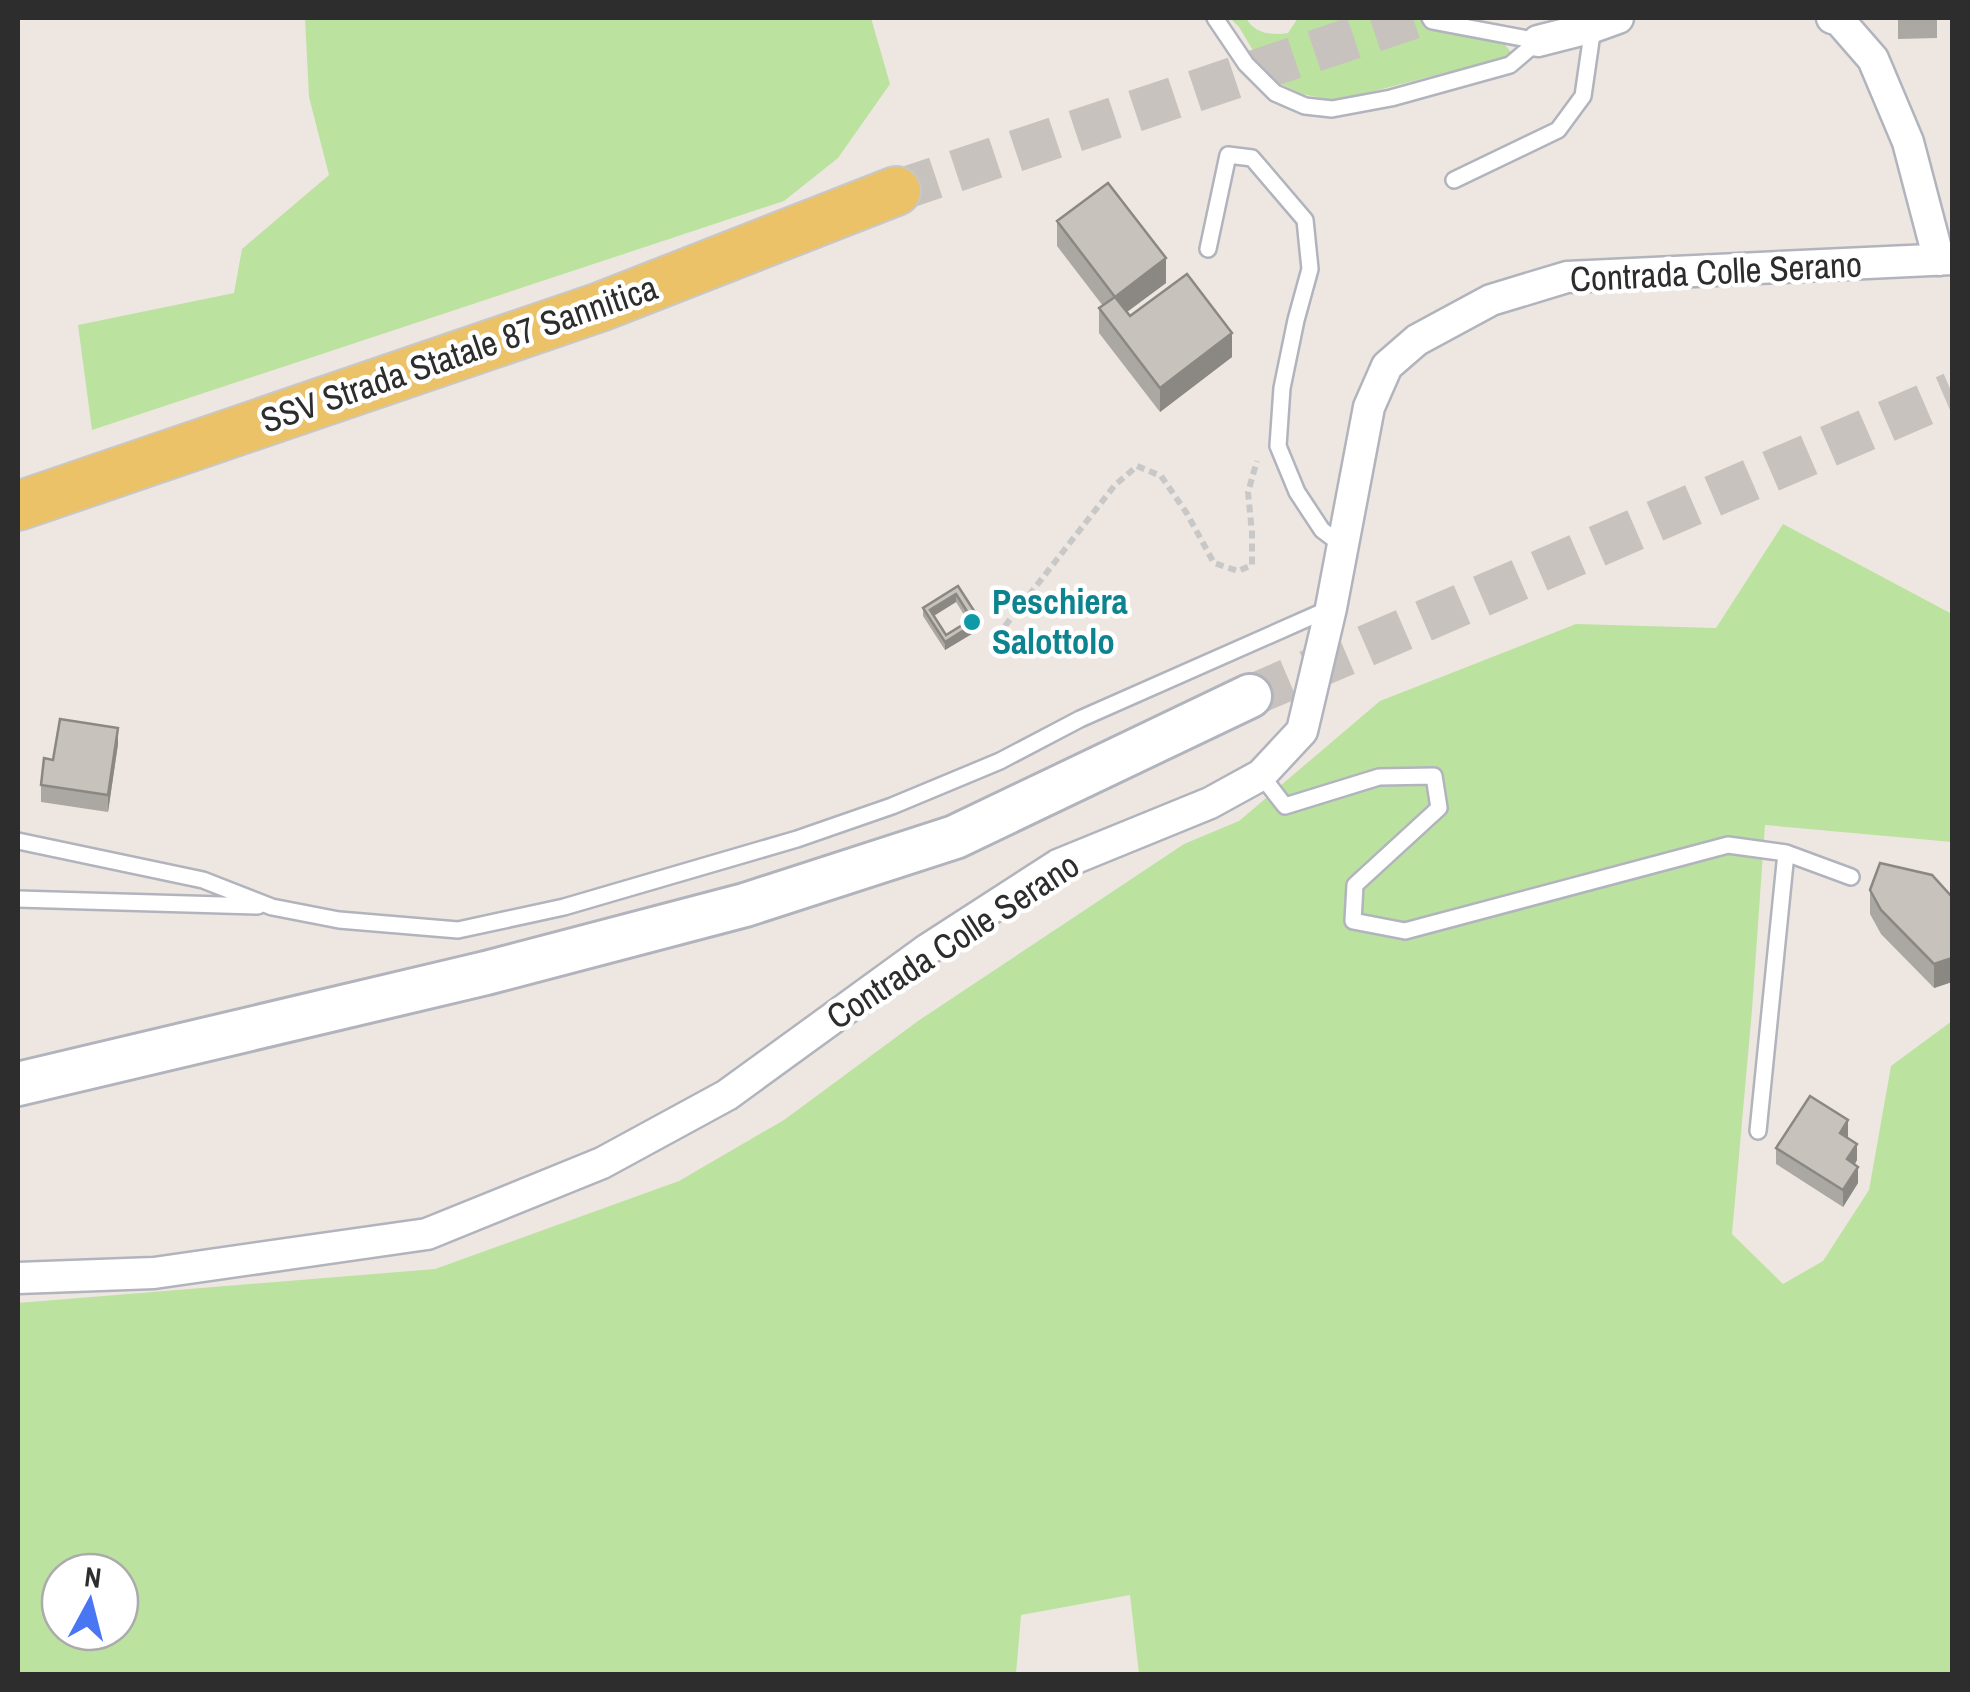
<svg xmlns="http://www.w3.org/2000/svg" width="1970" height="1692" font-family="'Archivo Narrow',sans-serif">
<rect width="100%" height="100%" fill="#eee7e1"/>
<path fill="#bce2a0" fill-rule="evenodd" d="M305,18H871L890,84L838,158L784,201L92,430L78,325L234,293L242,249L329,175L309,97Z
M1230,18H1246C1254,33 1271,36 1288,33L1298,18H1420L1431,26L1503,42L1513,55L1336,101L1302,94L1279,83L1260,62L1239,27Z
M1783,524L1952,614V842L1765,825L1752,1010L1732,1234L1783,1284L1823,1261L1869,1190L1891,1066L1952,1021V1674H1139L1130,1595L1021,1615L1016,1674H18V1303L435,1269L679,1181L784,1120L918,1021L1184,844L1239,821L1380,701L1576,624L1716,628ZM60,1572H120V1632H60Z"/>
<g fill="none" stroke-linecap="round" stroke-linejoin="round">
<path stroke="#c7c2bd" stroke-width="42" stroke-dasharray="42 21" stroke-linecap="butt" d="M896,191L1413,18
M1250,696L1952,393"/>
<g stroke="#b1b4bd" stroke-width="20">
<path id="lane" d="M1215,18L1246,64L1275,93L1305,106L1332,109L1391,98L1510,65L1538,41
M1430,18L1432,21L1538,41
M1454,180L1558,130L1583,96L1593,27
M1208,249L1228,155L1252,158L1305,220L1310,269L1296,320L1282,388L1278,446L1297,492L1322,530L1342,545
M1261,775L1285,806L1379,777L1434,776L1439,808L1355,885L1353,921L1405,931L1728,845L1786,853L1851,877
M18,841L203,880L272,907L339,920L458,930L564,907L797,839L892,806L1000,761L1080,719L1331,608
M18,899L258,906
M1758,1131L1786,853"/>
</g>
<g stroke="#b1b4bd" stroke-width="35">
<path id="street" d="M1832,18L1839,20L1873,59L1908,142L1939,260
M1538,41L1593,27L1618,18
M18,1278L154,1273L427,1234L602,1163L727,1095L928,949L1058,865L1210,803L1261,775L1302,731L1331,608L1369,407L1387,366L1417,340L1491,300L1567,277L1952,259"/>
</g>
<g stroke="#b1b4bd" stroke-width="48">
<path id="secondary" d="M18,1084L486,973L745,905L955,837L1250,696"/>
</g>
<g stroke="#c8c8c8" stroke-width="52">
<path id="primary" d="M18,506L600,307L896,191"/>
</g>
<path stroke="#c8c8c8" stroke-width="6" stroke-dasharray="8 5" stroke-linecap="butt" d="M1005,626L1115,485L1137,466L1161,476L1186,512L1214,563L1238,571L1252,565V533L1248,492L1257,461"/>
<use href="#lane" stroke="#fff" stroke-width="15"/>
<use href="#street" stroke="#fff" stroke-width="30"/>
<use href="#secondary" stroke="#fff" stroke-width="42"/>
<use href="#primary" stroke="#ecc268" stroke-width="48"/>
</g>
<path fill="#aba7a2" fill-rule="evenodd" d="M1898,18H1937V38L1898,39Z
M1057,221L1166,283L1126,312L1130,316L1232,357L1160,412L1099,333V308L1103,306L1057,246Z
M958,586L980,629L945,650L923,616V608ZM956,602L968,621L946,635L934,616Z
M118,744L108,812L41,802V785L53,760Z
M1870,890L1952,897V982L1934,988L1881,934L1870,914Z
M1848,1137L1857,1160L1855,1164L1858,1183L1843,1207L1776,1164V1148Z"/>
<path fill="#8b8884" d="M1166,258V283L1115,321V297Z
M1232,333V357L1160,412V388Z
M956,594V602L930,618V610Z
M980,620V629L945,650V642Z
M118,728V744L108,812V795Z
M1952,958V982L1934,988V964Z
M1848,1120V1137L1840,1149V1133Z
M1857,1144V1160L1847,1176V1159Z
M1858,1167V1183L1843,1207V1190Z"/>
<path fill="#c7c2bc" stroke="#8b8884" stroke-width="2.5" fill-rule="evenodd" d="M1108,183L1166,258L1115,297L1057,221Z
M1187,274L1232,333L1160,388L1099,308L1115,297L1130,316Z
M958,586L980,620L945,642L923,608ZM956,594L972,619L946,635L930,610Z
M60,719L118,728L108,795L41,785L44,758L53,760Z
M1880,863L1932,875L1952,897V958L1934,964L1881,910L1870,890Z
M1810,1096L1848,1120L1840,1133L1857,1144L1847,1159L1858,1167L1843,1190L1776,1148Z"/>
<circle fill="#0f9aa8" stroke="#fff" stroke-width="4" cx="972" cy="622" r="10"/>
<g text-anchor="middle" stroke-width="9" stroke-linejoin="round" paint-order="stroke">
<g font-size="35" fill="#2d2d2d" stroke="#fff">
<text transform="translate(1716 272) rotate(-3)" y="12">Contrada Colle Serano</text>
<text transform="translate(459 354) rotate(-19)" y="12">SSV Strada Statale 87 Sannitica</text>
<text transform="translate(953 941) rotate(-33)" y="12">Contrada Colle Serano</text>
</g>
<g font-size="35" font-weight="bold" fill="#0d838f" stroke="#fff" text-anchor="start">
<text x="992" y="614">Peschiera<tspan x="992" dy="40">Salottolo</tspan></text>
</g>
</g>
<rect width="1970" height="1692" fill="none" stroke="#2d2d2d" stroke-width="40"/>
<g transform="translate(90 1602) rotate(7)"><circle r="48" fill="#ffffff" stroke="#ababab" stroke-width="2.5"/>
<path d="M0-8L18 38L0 25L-18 38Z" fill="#4977f3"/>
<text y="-15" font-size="28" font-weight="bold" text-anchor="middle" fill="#2d2d2d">N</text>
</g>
</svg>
